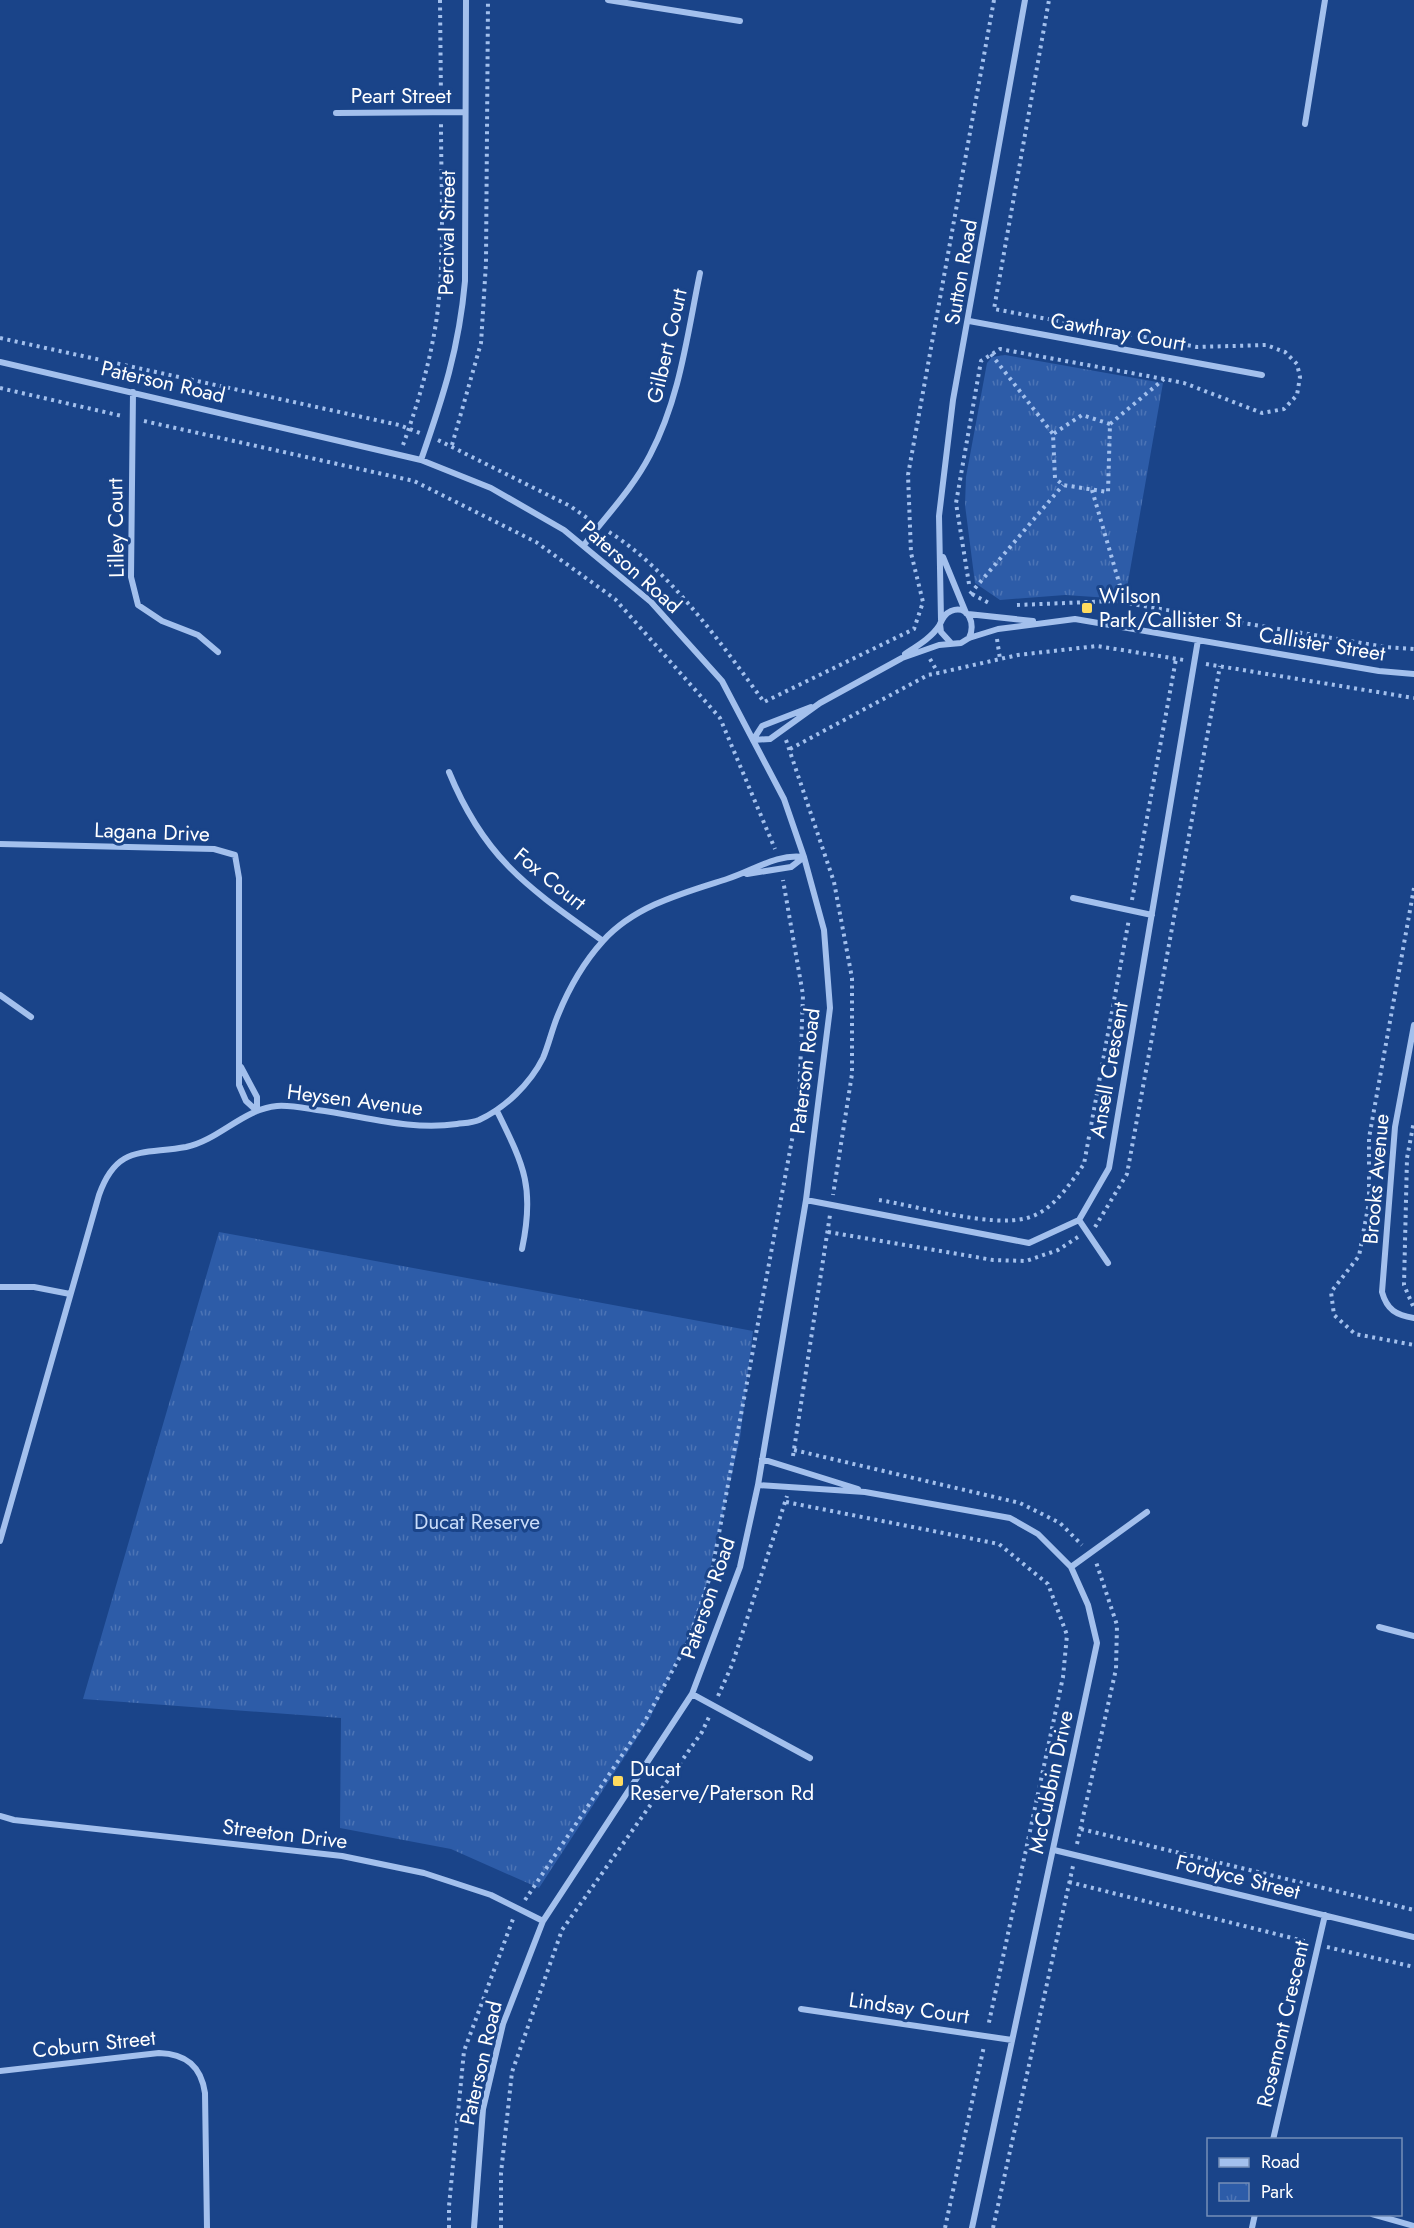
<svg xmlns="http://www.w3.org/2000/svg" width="1414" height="2228" font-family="Jost,sans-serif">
<defs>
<pattern id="park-tufts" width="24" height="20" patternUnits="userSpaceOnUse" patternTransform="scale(1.5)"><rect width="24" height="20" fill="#2d5ca8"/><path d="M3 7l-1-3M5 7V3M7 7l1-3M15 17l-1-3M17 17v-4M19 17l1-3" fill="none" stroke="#4c74b5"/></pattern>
</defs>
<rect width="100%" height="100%" fill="#1a4489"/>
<path fill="url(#park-tufts)" d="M1005,355L1163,383L1125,599L1065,595L1000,600L975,583L965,505L966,477L987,363L992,357Z
M219,1232L753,1331L740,1438L701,1608L650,1718L539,1888L451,1849L340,1828L341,1718L83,1699Z"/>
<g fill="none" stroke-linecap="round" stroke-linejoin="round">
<path stroke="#a3c0ed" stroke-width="4" stroke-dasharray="3 4.5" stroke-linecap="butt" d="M440,0L441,101
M0,338L399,425L420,433
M991,354L1053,434
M0,388L122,416
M144,421L414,481L536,542L615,599L720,718L775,849
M1110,424L1082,415L1053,434L1055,478L1063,485L1108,492L1110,424L1164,379
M438,440L570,506L590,520
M403,445C418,404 431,359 437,316C445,253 441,187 441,124
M452,445L481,343L486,263L488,0
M1092,490L1125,603
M609,532C669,569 723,646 764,702L914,629L923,602L911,553L908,475L994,0
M969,584L956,503L981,361L1000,349L1164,379L1184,383L1262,413L1284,409L1297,395L1300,377L1297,364L1285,352L1266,345L1197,347L994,309L1049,0
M970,594L1063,485
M972,594L989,603
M1017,605L1114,601L1385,647L1414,649
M997,639L1000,659
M930,659L938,673
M1206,664L1414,698
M786,740L834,882L852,978V1074L833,1195
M790,749L928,675L938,673L1018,655L1097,646L1184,660
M1414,888L1369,1138V1202L1359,1256L1331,1292L1334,1315L1355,1334L1414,1345
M1132,900L1176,659
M879,1200C916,1206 993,1228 1027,1218C1053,1211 1069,1185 1084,1164L1129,919
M1095,1227L1127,1174L1220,666
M828,1232L993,1260L1026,1261L1058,1250L1078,1237
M1413,1306L1404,1285L1407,1158L1414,1121
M794,1450L1020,1503L1060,1523L1082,1545
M793,1456L830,1215
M786,1502L999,1544L1048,1584L1067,1635L1063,1677L988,2027
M718,1696L732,1665L787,1496
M1081,1829L1414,1910
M1077,1844L1116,1669L1117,1625L1096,1562
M1069,1882L1308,1942
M525,1900L645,1721L688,1642L712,1571L799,1102L803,995L783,880
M1327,1947L1414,1967
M449,2228V2206L464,2051L513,1919
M501,2228V2173L512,2072L562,1930L702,1732L709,1717
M945,2228L984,2046
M993,2228L1073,1866"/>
<path stroke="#a3c0ed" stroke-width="6" d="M608,0L740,21
M336,113L465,112
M1305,124L1325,0
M969,321L1262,375
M0,362L421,460L491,488L564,530L651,602L722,681L784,799L804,857L824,930L830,1008L806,1200L758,1485L740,1567L692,1694L543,1921L503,2024L483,2109L474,2228
M133,392L131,577L138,605L162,621L198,635L218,652
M421,460C443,397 459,349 465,281L466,0
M584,545C606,516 633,488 650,455C680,398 687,336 700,273
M943,557L966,613
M968,614L1033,621
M941,620L939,516L953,400L1025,0
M940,624L941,632L951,643
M905,654C917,646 931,638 939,626C942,620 944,614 951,611C969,604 976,625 969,638
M753,740L770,739L820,703L902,658L939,645L961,643L969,638L998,629L1075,619L1379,671L1414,674
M753,740L762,726L811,707
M449,772C485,860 529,888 603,941
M0,844L214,849L235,855L239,878V1085L246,1101L257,1111
M747,874L791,867L804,857
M1073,898L1152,915
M0,995L31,1017
M1414,1025L1395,1127L1382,1292C1387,1310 1396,1315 1414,1318
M241,1067L257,1097V1111
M497,1111C524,1166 535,1187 522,1249
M806,1200L1029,1243L1079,1220L1109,1168L1198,640
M1079,1220L1108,1263
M0,1287H34L70,1294
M762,1459L858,1489
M758,1485L865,1492L1010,1518L1038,1534L1071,1567L1088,1605L1097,1643L972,2228
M0,1541L99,1195C117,1144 143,1155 186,1147C219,1140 243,1109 277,1106C290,1105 304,1108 317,1110C364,1116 410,1131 457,1124C464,1123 472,1123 479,1120C505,1108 530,1084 543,1058C549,1044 552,1029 558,1015C569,988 583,963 603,941C634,906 683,893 727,879C753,871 777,853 804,857
M1071,1567L1147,1512
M1379,1627L1414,1636
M692,1694L810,1758
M0,1816L14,1820L342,1856L424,1873L491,1895L543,1921
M1054,1850L1414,1937
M801,2009L1012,2040
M0,2071L159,2053C186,2054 201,2066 205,2093L207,2228
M1273,2140L1325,1915
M1372,2214L1414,2226
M1252,2228L1255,2214"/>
</g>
<g fill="#ffdb5f" stroke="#1a4489" stroke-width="2">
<rect x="1081" y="602" width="12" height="12" rx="3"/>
<rect x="612" y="1775" width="12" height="12" rx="3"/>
</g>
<g text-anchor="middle" stroke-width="6" stroke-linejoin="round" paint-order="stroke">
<g font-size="21" fill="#fff" stroke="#1a4489">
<text x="401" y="103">Peart Street</text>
<text transform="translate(447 233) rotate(-89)" y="7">Percival Street</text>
<text transform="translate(961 272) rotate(-80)" y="7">Sutton Road</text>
<text transform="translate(1118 332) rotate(10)" y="7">Cawthray Court</text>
<text transform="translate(667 346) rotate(-77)" y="7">Gilbert Court</text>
<text transform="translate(163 382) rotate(13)" y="7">Paterson Road</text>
<text transform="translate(116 528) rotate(-91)" y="7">Lilley Court</text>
<text transform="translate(631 567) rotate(42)" y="7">Paterson Road</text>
<text transform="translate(1322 644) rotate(9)" y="7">Callister Street</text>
<text transform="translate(152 832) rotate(2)" y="7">Lagana Drive</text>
<text transform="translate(550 879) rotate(39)" y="7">Fox Court</text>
<text transform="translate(1109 1070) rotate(-80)" y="7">Ansell Crescent</text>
<text transform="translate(805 1071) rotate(-83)" y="7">Paterson Road</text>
<text transform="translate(355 1100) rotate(7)" y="7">Heysen Avenue</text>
<text transform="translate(1376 1179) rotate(-85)" y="7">Brooks Avenue</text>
<text transform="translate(708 1598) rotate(-71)" y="7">Paterson Road</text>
<text transform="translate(1051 1782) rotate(-78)" y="7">McCubbin Drive</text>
<text transform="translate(285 1834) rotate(7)" y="7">Streeton Drive</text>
<text transform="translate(1238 1877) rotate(14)" y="7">Fordyce Street</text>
<text transform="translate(909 2008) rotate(8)" y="7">Lindsay Court</text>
<text transform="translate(1283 2024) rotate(-77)" y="7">Rosemont Crescent</text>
<text transform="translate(94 2044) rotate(-6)" y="7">Coburn Street</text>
<text transform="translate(481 2063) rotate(-77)" y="7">Paterson Road</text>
</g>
<g font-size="21" fill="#fff" stroke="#1a4489" text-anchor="start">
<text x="1099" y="603">Wilson<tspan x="1099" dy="24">Park/Callister St</tspan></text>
<text x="630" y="1776">Ducat<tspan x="630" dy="24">Reserve/Paterson Rd</tspan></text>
</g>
<g font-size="21" fill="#c9dcf9" stroke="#1a4489">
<text x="477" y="1529">Ducat Reserve</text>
</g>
</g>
<rect x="1207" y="2138" width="195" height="78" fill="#1a4489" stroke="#768fb8" stroke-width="1.5"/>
<rect x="1219" y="2158" width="30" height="9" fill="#a3c0ed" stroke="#768fb8" stroke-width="1.5"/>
<text x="1261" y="2168" font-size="18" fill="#ffffff">Road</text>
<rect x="1219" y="2183" width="30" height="18" fill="url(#park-tufts)" stroke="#768fb8" stroke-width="1.5"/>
<text x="1261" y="2198" font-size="18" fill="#ffffff">Park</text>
</svg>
